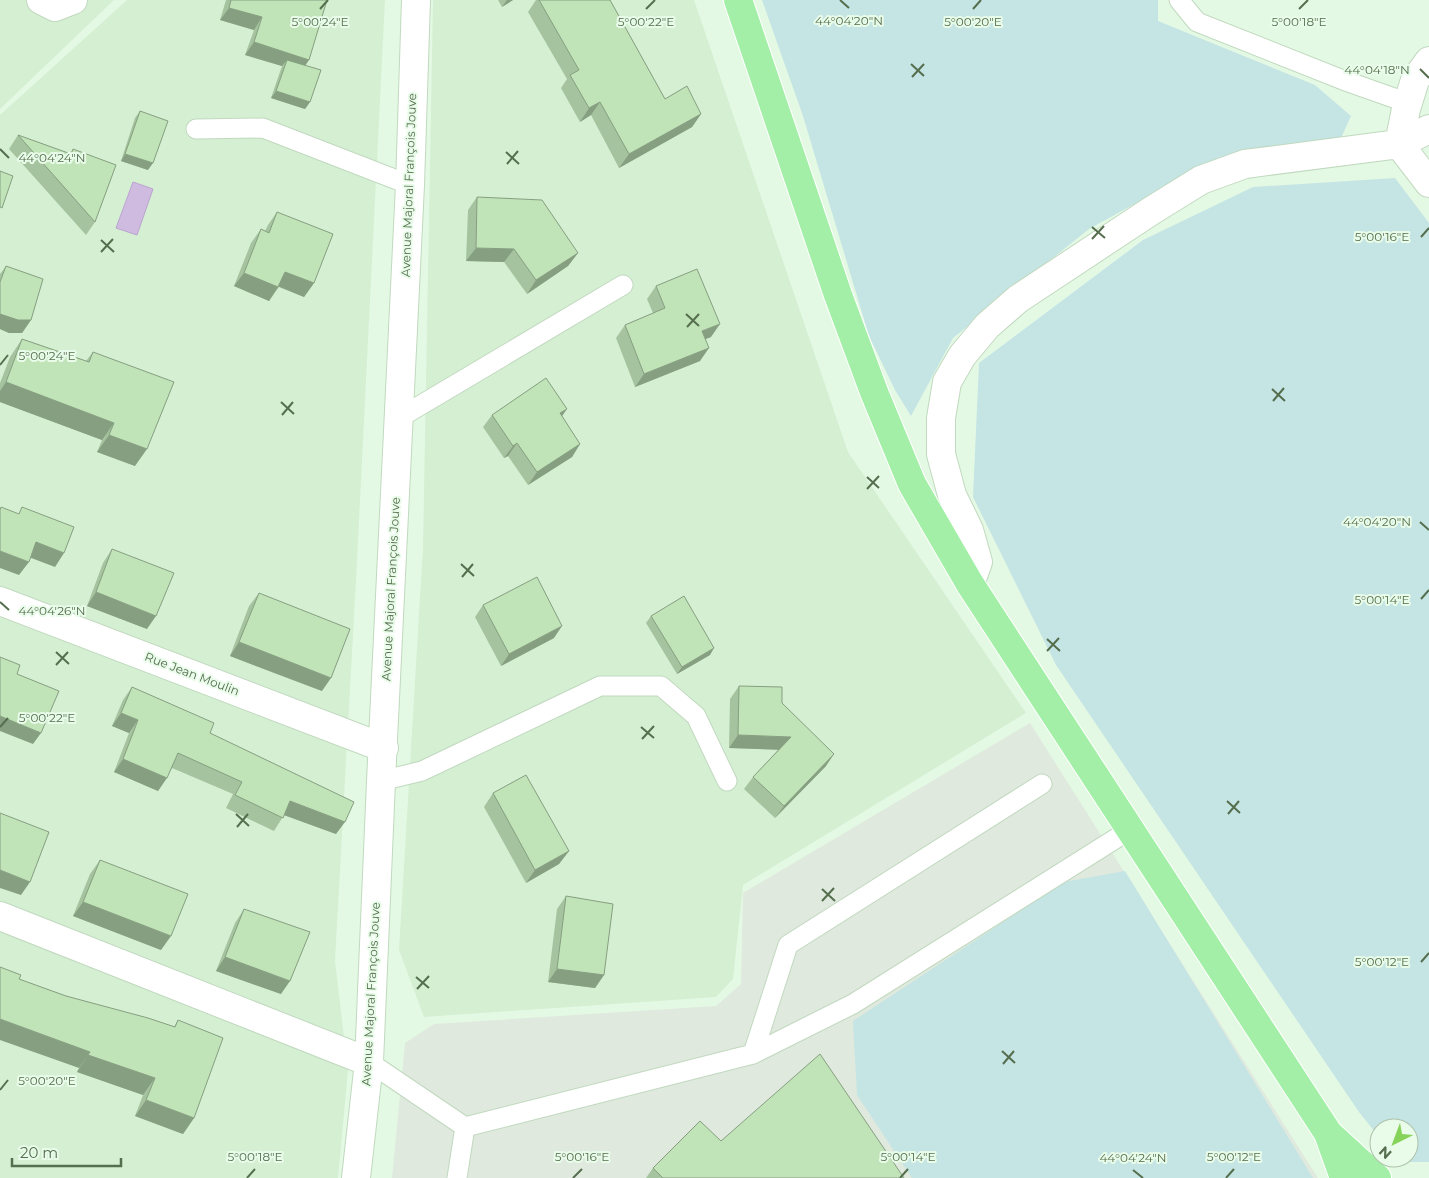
<svg xmlns="http://www.w3.org/2000/svg" width="1429" height="1178" font-family="Montserrat,sans-serif">
<rect width="100%" height="100%" fill="#e4f9e4"/>
<path fill="#d5efd3" d="M0,0H114L0,109Z
M127,0H385L356,581L335,961L348,1071L338,1178H0V115Z
M433,0H694L848,452L1026,713L743,885L733,979L716,997L424,1017L399,950L423,547Z"/>
<path fill="#dfe9de" d="M1030,723L1318,1178H392L405,1043L434,1024L716,1006L741,984L743,893Z"/>
<path fill="#c5e4e4" d="M762,0H1158V21L1315,85L1351,116L1341,138L1291,145L1213,161L1089,229L953,338L911,416L895,390L869,336L803,116Z
M1395,178L1429,223V1162H1399L1396,1158H1409V1128H1379V1137L1359,1112L1056,665L973,497L979,363L1143,240L1253,187Z
M1125,871L1313,1178H912L857,1095L853,1021L1064,882Z"/>
<path fill="#cfbbdf" stroke="#bca3d0" d="M133,182L153,189L137,235L116,228Z"/>
<g fill="none" stroke-linecap="round" stroke-linejoin="round">
<g stroke="#c1d9bf" stroke-width="21">
<path id="lane" d="M1179,0L1197,22L1343,80L1408,103
M196,129L263,128L410,185
M399,418L623,285
M381,781L422,771L600,686H661L696,716L727,781
M753,1054L788,945L1042,784
M369,1062L465,1127L457,1178
M465,1127L753,1054L853,1004L1131,829"/>
</g>
<g stroke="#c1d9bf" stroke-width="30">
<path id="street" d="M41,0L55,7L73,0
M1399,144L1406,109L1415,80L1429,61
M1399,144L1429,183
M970,584L978,562L969,530L952,495L941,454V418L947,382L962,356L987,326L1018,299L1151,211L1201,180L1245,164L1399,144L1429,129
M0,601L384,748
M0,916L369,1062
M356,1178L369,1062L381,781L410,185L416,0"/>
</g>
<g stroke="#fff" stroke-width="30">
<path id="primary" d="M738,0L838,295L874,392L912,484L970,584L1328,1133L1344,1178
M1330,1135L1377,1178"/>
</g>
<use href="#lane" stroke="#fff" stroke-width="19"/>
<use href="#street" stroke="#fff" stroke-width="28"/>
<use href="#primary" stroke="#a4efa7" stroke-width="28"/>
</g>
<path fill="#a5c39e" d="M226,0H327L305,65L310,102L305,109L271,98L282,66L245,55L254,30L220,20Z
M498,0H513L502,7Z
M536,0H610L665,99L701,114L692,127L619,168L591,115L580,122L561,88L567,79L528,12Z
M140,111L148,170L121,161L135,118Z
M18,135L70,154L73,149L95,222L86,235L9,149Z
M477,197L578,253L568,266L527,294L504,262L466,261L468,210Z
M277,212L314,283L304,297L279,287L269,301L234,286L251,243L261,229L265,231L268,225Z
M6,266L31,320L22,333H9L0,329V274Z
M656,286L711,337L705,339L700,361L635,387L616,338L625,325L653,313L647,299Z
M22,339L86,361L93,352L135,466L97,452L102,440L0,402V383L10,357Z
M492,415L562,416L580,444L572,457L528,485L508,456L504,458L483,427Z
M112,549L147,629L87,606L103,563Z
M259,593L322,691L230,656L249,606Z
M483,605L554,638L501,666L475,617Z
M651,616L710,655L677,674L646,623Z
M739,686L782,703L826,766L775,818L744,789L753,777L779,749L729,748L730,699Z
M132,687L210,733L336,834L284,815L274,831L226,808L233,794L172,768L158,791L114,772L129,733L112,726L123,700Z
M493,793L569,851L559,864L526,883L484,807Z
M100,860L161,950L73,916L90,874Z
M566,896L604,975L595,988L548,982L557,909Z
M244,909L281,994L216,971L235,923Z
M19,979L66,996L174,1027L178,1020L194,1118L183,1134L135,1116L143,1095L77,1072L79,1068Z
M721,1141L904,1178H646L653,1168Z"/>
<path fill="#869f81" d="M507,0H513L502,7Z
M229,8L262,17L254,30L220,20Z
M254,42L309,60L301,72L287,60L282,66L245,55Z
M276,91L310,102L305,109L271,98Z
M600,102L591,115L580,122L589,108Z
M701,114L692,127L619,168L629,154Z
M125,154L153,163L148,170L121,161Z
M476,248L514,249L504,262L466,261Z
M578,253L568,266L527,294L536,280Z
M285,272L314,283L304,297L275,285Z
M244,273L278,287L269,301L234,286Z
M0,314L31,320L22,333H9L0,329Z
M720,324L711,337L693,344L702,331Z
M709,348L700,361L635,387L644,374Z
M6,382L114,423L102,440L0,402V391Z
M567,409L558,422L560,413Z
M109,435L147,449L135,466L97,452Z
M517,443L508,456L504,458L513,446Z
M580,444L572,457L528,485L537,472Z
M36,542L64,553L55,567L26,556Z
M0,551L29,562L19,575L0,568Z
M96,592L156,616L147,629L87,606Z
M562,626L554,638L501,666L509,654Z
M239,642L331,678L322,691L230,656Z
M714,648L710,655L677,674L682,667Z
M121,713L138,720L129,733L112,726Z
M0,716L41,733L33,744L0,731Z
M738,735L791,737L782,750L729,748Z
M834,754L826,766L775,818L784,806Z
M123,759L167,778L158,791L114,772Z
M290,801L345,822L336,834L281,814Z
M569,851L559,864L526,883L535,870Z
M0,870L30,882L21,895L0,888Z
M83,902L171,936L161,950L73,916Z
M225,957L290,981L281,994L216,971Z
M557,969L604,975L595,988L548,982Z
M0,1019L90,1052L79,1068L0,1040Z
M88,1055L155,1078L143,1095L77,1072Z
M146,1100L194,1118L183,1134L135,1116Z"/>
<path fill="#c0e3b8" stroke="#869f81" d="M231,0H327L309,60L254,42L262,17L229,8Z
M539,0H610L665,99L687,86L701,114L629,154L600,102L589,108L570,75L579,70Z
M287,60L321,70L310,102L276,91Z
M140,111L168,121L153,163L125,154Z
M18,135L71,154L73,149L116,165L95,222Z
M0,171L13,176L2,208L0,207Z
M477,197L542,200L578,253L536,280L514,249L476,248Z
M277,212L333,234L314,283L285,272L278,287L244,273L261,229L269,233Z
M6,266L43,279L31,320H18L0,314V282Z
M697,269L720,324L702,331L709,348L644,374L625,325L665,308L656,286Z
M22,339L89,362L93,352L174,382L147,449L109,435L114,423L6,382Z
M546,378L567,409L560,413L580,444L537,472L517,443L513,446L492,415Z
M1,507L19,514L22,507L74,527L64,553L36,542L29,562L0,551V510Z
M112,549L174,573L156,616L96,592Z
M537,577L562,626L509,654L483,605Z
M259,593L350,629L331,678L239,642Z
M684,596L714,648L682,667L651,616Z
M0,657L20,665L17,674L59,691L41,733L0,716Z
M739,686L782,687V703L834,754L784,806L753,777L791,737L738,735Z
M132,687L214,723L210,733L354,802L345,822L290,801L283,818L235,795L242,782L178,753L167,778L123,759L138,720L121,713Z
M526,775L569,851L535,870L493,793Z
M0,813L49,832L30,882L0,870Z
M100,860L188,894L171,936L83,902Z
M566,896L613,904L604,975L557,969Z
M244,909L310,932L290,981L225,957Z
M0,967L21,975L19,979L66,996L148,1018L175,1027L178,1020L223,1038L194,1118L146,1100L155,1078L88,1055L90,1052L0,1019Z
M820,1054L904,1178H663L653,1168L700,1121L721,1141Z"/>
<path fill="none" stroke="#556e4d" stroke-width="2" d="M840,0L849,8M320,9L328,0M646,9L655,0M973,9L981,0M1299,9L1308,0M911,64L924,76M1420,69L1429,78M912,77L924,64M0,149L9,158M506,152L519,164M507,164L518,151M1092,227L1105,238M1421,237L1429,228M1092,239L1104,226M101,240L114,252M101,252L113,239M686,314L699,326M687,327L699,314M0,365L8,355M1272,389L1285,401M1273,401L1284,388M281,402L294,414M282,415L293,402M867,477L879,488M867,489L879,476M1420,522L1429,530M461,564L474,576M462,577L473,564M1421,599L1429,590M0,602L9,610M1047,639L1060,651M1047,651L1059,638M56,652L69,664M56,665L68,652M0,727L8,718M641,727L654,738M642,739L654,726M1227,801L1240,813M236,814L249,826M1228,814L1239,801M237,827L248,814M822,889L835,901M822,901L834,888M1421,962L1429,953M416,977L429,988M417,989L429,976M1002,1051L1015,1063M1003,1064L1014,1051M0,1090L8,1080M1133,1170L1143,1178M247,1178L255,1169M573,1178L582,1169M900,1178L908,1169M1226,1178L1234,1169"/>
<g text-anchor="middle" stroke-width="4" stroke-linejoin="round" paint-order="stroke">
<g font-size="12" fill="#556e4d" stroke="#e9fcea">
<text transform="translate(409 185) rotate(-88)" y="4">Avenue Majoral François Jouve</text>
<text transform="translate(391 589) rotate(-87)" y="4">Avenue Majoral François Jouve</text>
<text transform="translate(192 674) rotate(21)" y="4">Rue Jean Moulin</text>
<text transform="translate(371 994) rotate(-87)" y="4">Avenue Majoral François Jouve</text>
</g>
</g>
<g font-size="12" text-anchor="middle" fill="#556e4d" stroke="#e9fcea" stroke-width="4" stroke-linejoin="round" paint-order="stroke">
<text x="849" y="25">44°04'20"N</text>
<text x="320" y="26">5°00'24"E</text>
<text x="646" y="26">5°00'22"E</text>
<text x="973" y="26">5°00'20"E</text>
<text x="1299" y="26">5°00'18"E</text>
<text x="1377" y="74">44°04'18"N</text>
<text x="52" y="162">44°04'24"N</text>
<text x="1382" y="241">5°00'16"E</text>
<text x="47" y="360">5°00'24"E</text>
<text x="1377" y="526">44°04'20"N</text>
<text x="1382" y="604">5°00'14"E</text>
<text x="52" y="615">44°04'26"N</text>
<text x="47" y="722">5°00'22"E</text>
<text x="1382" y="966">5°00'12"E</text>
<text x="47" y="1085">5°00'20"E</text>
<text x="255" y="1161">5°00'18"E</text>
<text x="582" y="1161">5°00'16"E</text>
<text x="908" y="1161">5°00'14"E</text>
<text x="1234" y="1161">5°00'12"E</text>
<text x="1133" y="1162">44°04'24"N</text>
</g>
<g transform="translate(1394 1143) rotate(222)"><circle r="24" fill="#e9fcea" stroke="#aec3ab"/>
<path d="M0-4L9 19L0 12L-9 19Z" fill="#85d358"/>
<text y="-8" font-size="14" font-weight="bold" text-anchor="middle" fill="#556e4d">N</text>
</g>
<path d="M12 1158v8h109v-8" fill="none" stroke="#556e4d" stroke-width="2.5"/>
<text x="20" y="1158" font-size="15" fill="#556e4d" stroke="#e9fcea" stroke-width="4" paint-order="stroke">20 m</text>
</svg>
